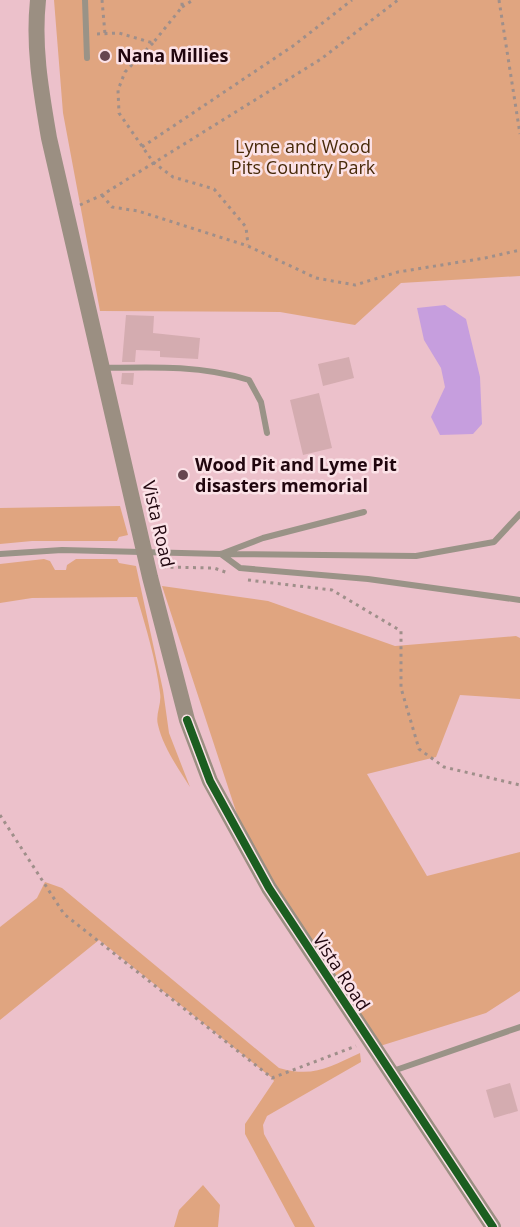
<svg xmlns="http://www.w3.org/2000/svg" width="520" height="1227" font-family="'Open Sans',sans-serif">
<rect width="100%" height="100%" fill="#ecc1cb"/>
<path fill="#e0a580" d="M54,0H520V276L401,283L355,325L280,312L100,311L63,113Z
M120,506L128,535L119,537L117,541H32L0,544V508Z
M44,559L50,561L55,570H66L67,565L76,559H117L119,563L136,566L163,690L169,733L190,787C178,768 163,747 158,725C155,714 162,704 160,693C156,660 146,628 137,597L32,598L0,603V564Z
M162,586L268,601L395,646L516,636L520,638V699L460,695L436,757L367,774L427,876L520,852V991L486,1013L380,1046L251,857Z
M45,882L62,888L279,1068C314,1078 329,1067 360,1053L361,1062L267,1116L263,1125L264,1134L315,1227H295L245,1134V1124L274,1081L272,1078L99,940L0,1020V927L37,898Z
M203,1185L220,1205L218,1227H174L179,1210Z"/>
<path fill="#c69ede" d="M445,305L466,319L480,377L482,424L473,434L440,435L431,417L445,387L441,368L424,340L417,308Z"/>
<path fill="#d4acb0" d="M126,315L154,316L153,333L200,338L198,359L160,357V351L136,350L135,362H122Z
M349,357L354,378L323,386L318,364Z
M122,373H134L133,385L121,384Z
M319,393L332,448L303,455L290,400Z
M510,1083L518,1111L494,1118L486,1090Z"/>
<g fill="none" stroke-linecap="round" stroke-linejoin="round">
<path stroke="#9f8f8a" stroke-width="3" stroke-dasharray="3 4.5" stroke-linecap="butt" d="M102,0L105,34
M499,0L520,134
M182,7L193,0
M97,34L119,33L153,43L182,7V0
M153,43L125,72L118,90L119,113L153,162L173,177L214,189L246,227L248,245
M142,147L293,46L352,0
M102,195L112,207L138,211L248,246L316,278L355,285L398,272L485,258L520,250
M80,205L102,195L321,59L398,0
M163,567L214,568L228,573
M248,580L332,590L401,631V688L419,749L444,767L520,785
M0,815L64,914L272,1078L356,1046"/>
<path stroke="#9a9387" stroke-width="6" d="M85,0L87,58
M103,368C152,367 201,365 249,380L261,402L267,433
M0,554L62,550L221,554L263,538L364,512
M221,554L240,568L368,579L520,600
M225,554L416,556L494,542L520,514
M393,1071L520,1027"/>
<path stroke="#9b8f82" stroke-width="16" d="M38,0C33,47 41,91 49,138L150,577L187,720L210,781L269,888L493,1227"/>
<g stroke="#fbe2e7" stroke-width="11">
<path id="cycleway" d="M187,720L210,781L269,888L493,1227"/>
</g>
<use href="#cycleway" stroke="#1b5e20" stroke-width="8"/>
</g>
<g fill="#674750" stroke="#fbe2e7" stroke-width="2">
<circle cx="105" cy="56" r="6"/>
<circle cx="183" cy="475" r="6"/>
</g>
<g text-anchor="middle" stroke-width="5" stroke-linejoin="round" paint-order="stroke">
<g font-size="18" font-weight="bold" fill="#20060e" stroke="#fbe2e7" text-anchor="start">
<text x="117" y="62">Nana Millies</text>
<text x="195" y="471">Wood Pit and Lyme Pit<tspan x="195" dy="21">disasters memorial</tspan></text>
</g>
<g font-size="18" fill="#482a09" stroke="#fbe2e7">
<text x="303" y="153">Lyme and Wood<tspan x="303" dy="21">Pits Country Park</tspan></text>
</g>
<g font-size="18" fill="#20060e" stroke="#fbe2e7">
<text transform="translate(158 524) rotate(77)" y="6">Vista Road</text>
<text transform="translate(341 972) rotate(57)" y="6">Vista Road</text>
</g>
</g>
</svg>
